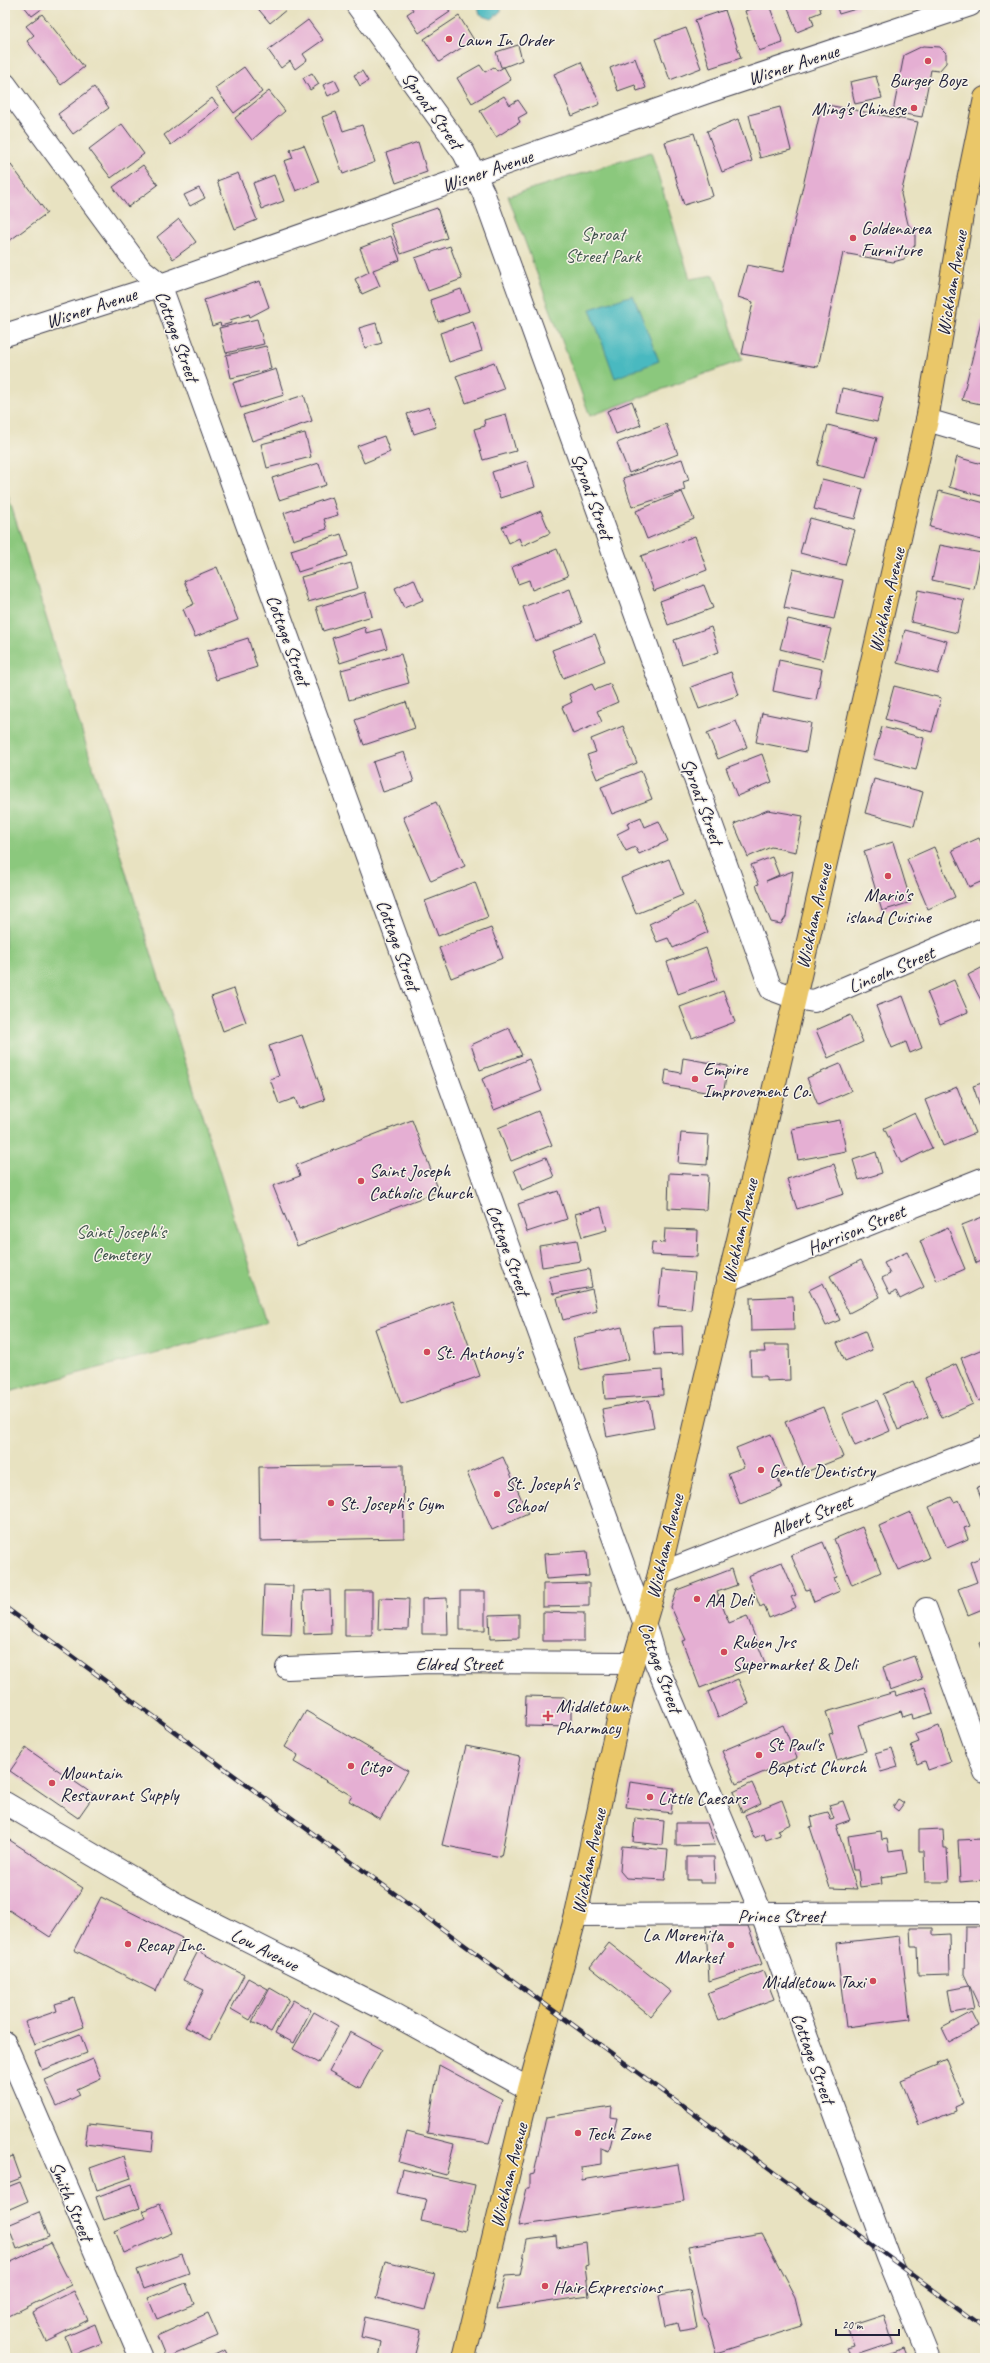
<svg xmlns="http://www.w3.org/2000/svg" width="990" height="2363" font-family="Caveat,sans-serif">
<rect width="100%" height="100%" fill="#f7f3e8"/>
<filter id="ink" filterUnits="userSpaceOnUse"><feTurbulence type="fractalNoise" baseFrequency=".025" numOctaves="2"/><feDisplacementMap in="SourceGraphic" scale="8" xChannelSelector="R" yChannelSelector="G"/><feConvolveMatrix kernelMatrix="1 2 1 2 8 2 1 2 1" color-interpolation-filters="sRGB"/></filter>
<filter id="wash" filterUnits="userSpaceOnUse"><feTurbulence type="fractalNoise" baseFrequency=".012" numOctaves="4" result="noise"/><feDisplacementMap in="SourceGraphic" scale="16" xChannelSelector="R" yChannelSelector="G"/><feGaussianBlur stdDeviation="0.9" result="paint"/><feColorMatrix in="noise" values="0 0 0 0 0 0 0 0 0 0 0 0 0 0 0 0 0 1.4 0 .05"/><feComposite in="paint" operator="in"/></filter>
<g filter="url(#wash)">
<rect width="100%" height="100%" fill="#e8e2c1"/>
<path fill="#8bc87d" stroke="#56755c" d="M651,152L690,279L714,275L742,360L590,416L508,196Z
M5,486L267,1323L5,1393Z"/>
<path fill="#4ab9c0" stroke="#366e7e" d="M478,5H501V11L492,19L480,15Z
M633,295L659,361L615,378L590,309Z"/>
<g id="blocks">
<path fill="#e5afd3" d="M23,5H47L32,16Z
M255,5H292L270,23Z
M410,5H446L450,12L419,33L407,14L413,10Z
M761,5H769L783,43L759,51L745,11Z
M787,5H819L821,12L811,16L814,25L797,32Z
M836,5H858L859,8L839,14Z
M725,10L741,58L710,68L695,20Z
M42,14L84,67L61,85L27,41L34,35L26,26Z
M459,16L474,40L439,62L424,39Z
M308,20L323,40L303,54L307,60L295,69L290,61L281,68L268,50Z
M686,28L701,68L670,80L655,39Z
M518,45L522,60L504,67L511,80L472,103L457,78L480,65L485,72L494,67L497,71L504,67H501L496,52Z
M923,46L940,47L946,53V63L939,71L931,70L922,117L893,112L904,55Z
M635,58L646,88L637,91L635,85L618,91L610,68Z
M581,62L600,104L572,116L554,74Z
M244,67L262,92L234,113L215,88Z
M362,71L368,81L360,86L354,75Z
M312,73L319,84L310,90L303,78Z
M876,76L882,98L855,104L850,82Z
M335,80L340,90L328,96L323,85Z
M94,87L109,108L73,134L58,114Z
M269,91L285,111L252,140L235,118Z
M504,96L510,105L518,100L527,113L518,118L520,122L496,137L480,111Z
M212,98L219,107L171,145L164,135Z
M822,104L918,122L901,194L908,224L915,231V245L904,259L893,262L843,253L818,367L742,354L753,302L738,297L747,265L783,272Z
M780,107L791,150L760,158L749,115Z
M336,112L343,131L362,125L375,162L343,174L322,117Z
M738,119L752,161L722,172L707,131Z
M122,124L144,154L111,178L89,149Z
M694,133L713,196L684,205L665,142Z
M418,142L427,172L396,183L386,153Z
M304,145L319,182L296,191L284,161L293,158L290,150Z
M5,157L47,213L5,244Z
M143,165L158,185L128,207L113,187Z
M238,173L257,220L235,229L217,181Z
M274,175L284,201L262,209L253,183Z
M199,188L205,198L190,206L184,195Z
M437,208L447,238L401,254L390,224Z
M179,219L196,242L173,259L157,237Z
M391,236L400,260L373,270L380,286L362,294L355,279L369,272L360,248Z
M450,246L462,279L428,291L415,258Z
M260,281L269,307L250,317L249,314L230,320L231,323L221,326L220,323L212,326L204,300Z
M461,289L469,311L438,322L430,300Z
M257,319L264,344L226,353L219,328Z
M473,322L482,351L449,362L440,333Z
M981,322L985,323V405L962,400Z
M376,323L382,343L365,348L359,328Z
M266,346L271,369L231,378L226,355Z
M494,362L504,389L466,403L456,376Z
M276,369L284,395L241,408L233,383Z
M842,388L883,397L877,422L837,413Z
M304,395L312,421L252,441L243,415Z
M632,401L641,425L616,434L607,411Z
M429,407L436,427L414,434L407,414Z
M506,414L516,451L483,460L474,429L485,426L484,420Z
M666,424L678,454L629,473L617,443Z
M828,425L877,438L866,478L817,465Z
M305,433L311,457L267,468L261,444Z
M384,436L390,452L364,463L357,446Z
M957,457L985,465V482L981,496L949,487Z
M682,459L689,480L683,482L685,490L632,507L623,478Z
M527,461L535,487L500,498L492,472Z
M319,463L326,485L279,500L272,478Z
M822,479L863,489L855,519L814,509Z
M939,491L985,503V528L982,540L930,527Z
M682,492L694,519L647,539L636,511Z
M332,497L338,515L324,519L327,529L293,540L284,513Z
M541,511L550,533L522,546L519,538L509,543L502,527Z
M810,518L855,530L845,565L800,553Z
M341,534L348,556L298,572L291,550Z
M695,536L707,570L654,591L641,556Z
M940,545L981,553L974,589L932,580Z
M557,549L568,576L532,590L529,580L518,584L512,567Z
M351,563L358,588L308,602L301,577Z
M217,567L238,620L195,637L183,609L194,604L184,581Z
M793,569L843,580L834,619L784,608Z
M414,579L423,600L404,608L395,588Z
M704,585L713,608L668,625L660,601Z
M570,589L582,623L535,641L523,607Z
M918,590L964,600L957,633L911,622Z
M365,592L372,616L323,631L316,607Z
M788,619L831,629L823,660L780,649Z
M365,627L366,633L381,629L387,648L340,663L332,638Z
M711,627L719,652L682,664L674,640Z
M905,630L947,641L938,674L897,663Z
M595,634L605,661L563,678L552,650Z
M248,638L257,667L216,680L207,651Z
M401,654L409,683L349,700L341,670Z
M779,660L822,669L816,700L773,691Z
M731,672L739,695L699,709L691,687Z
M592,684L595,690L610,684L618,702L597,711L602,722L573,734L562,707L572,702L569,694Z
M894,686L941,698L932,732L885,719Z
M406,702L415,728L364,745L355,720Z
M762,713L811,723L806,752L756,742Z
M736,721L747,747L718,759L707,733Z
M623,726L637,763L597,779L587,755L596,752L591,739Z
M882,727L924,738L916,770L873,759Z
M404,752L414,782L383,792L373,762Z
M762,754L772,782L737,796L726,768Z
M641,771L652,799L612,814L601,787Z
M874,779L923,792L914,826L865,813Z
M436,802L465,866L431,881L403,817Z
M768,810L803,816L796,852L771,847L748,857L734,824Z
M641,817L645,827L659,821L668,841L639,854L635,847L626,851L617,834L629,828L627,823Z
M979,838L985,851V880L969,887L952,850Z
M893,842L911,902L882,911L864,851Z
M934,847L955,897L928,909L907,859Z
M772,857L779,875L766,881L793,871L786,917L781,924L771,922L756,885L759,884L751,865Z
M669,859L683,895L636,914L621,878Z
M475,882L488,917L438,936L425,901Z
M695,903L708,932L673,948L668,938L657,942L649,924Z
M491,928L503,958L451,978L439,948Z
M706,948L717,980L678,994L667,962Z
M985,966V1006H984L968,975Z
M954,980L968,1012L940,1024L927,992Z
M234,989L246,1022L223,1031L211,997Z
M723,991L735,1022L692,1038L680,1007Z
M903,996L922,1048L910,1053L906,1042L892,1048L876,1006Z
M851,1015L863,1042L828,1058L816,1030Z
M509,1028L522,1055L480,1070L471,1045Z
M302,1035L325,1100L299,1109L295,1098L279,1104L270,1079L279,1076L269,1046Z
M683,1058L728,1066L723,1095L664,1085L666,1070L681,1073Z
M529,1059L542,1091L494,1110L482,1079Z
M840,1064L851,1091L818,1105L807,1078Z
M985,1082V1120L973,1086Z
M957,1087L975,1133L943,1146L925,1100Z
M538,1111L552,1145L511,1161L498,1128Z
M915,1113L932,1148L901,1163L884,1128Z
M412,1120L439,1191L297,1246L273,1186L300,1176L296,1165Z
M840,1120L846,1151L798,1160L792,1129Z
M681,1133L709,1135L707,1165L678,1163Z
M876,1152L882,1173L859,1180L853,1160Z
M546,1157L554,1177L522,1190L514,1170Z
M834,1164L844,1194L797,1209L787,1179Z
M669,1173L708,1175L706,1210L668,1208Z
M558,1191L567,1219L527,1232L518,1204Z
M601,1207L607,1230L582,1237L575,1214Z
M985,1216V1259L976,1263L962,1225Z
M948,1228L965,1269L937,1281L920,1241Z
M665,1229L698,1230L697,1257L651,1255L652,1242L664,1243Z
M577,1240L581,1261L542,1267L539,1246Z
M907,1252L924,1287L900,1299L896,1291L890,1294L882,1278L890,1274L884,1263Z
M861,1260L880,1297L849,1313L830,1276Z
M589,1269L592,1287L553,1294L549,1277Z
M662,1270L695,1273L691,1310L658,1307Z
M823,1283L840,1320L826,1326L809,1290Z
M592,1289L597,1311L563,1320L557,1298Z
M793,1296L794,1330L751,1331L750,1298Z
M453,1301L480,1376L401,1404L375,1329Z
M682,1326L683,1354L655,1355L653,1327Z
M622,1327L629,1359L580,1370L573,1338Z
M865,1331L872,1350L845,1361L837,1343Z
M764,1345H789L790,1380L766,1381V1376H751L750,1352H765Z
M985,1348V1398L979,1401L961,1358Z
M956,1364L973,1404L942,1418L925,1378Z
M662,1370L663,1395L605,1399L603,1375Z
M913,1381L928,1417L898,1430L883,1394Z
M649,1400L654,1428L607,1437L602,1409Z
M877,1400L890,1431L855,1446L842,1414Z
M823,1407L843,1457L806,1472L785,1422Z
M771,1434L787,1473L777,1477L782,1488L740,1504L728,1473L744,1467L736,1448Z
M503,1457L528,1514L492,1530L467,1473Z
M403,1465L404,1538L260,1541L259,1467Z
M985,1485V1509L977,1488Z
M951,1497L954,1502L959,1500L970,1526L964,1528L968,1539L947,1548L929,1507Z
M910,1512L929,1558L898,1570L879,1526Z
M862,1527L881,1572L852,1585L834,1539Z
M823,1542L837,1577L834,1578L840,1591L814,1602L809,1589L806,1590L791,1555Z
M587,1551L589,1576L546,1579L544,1554Z
M985,1556V1579L983,1580L985,1608L968,1615L958,1589L977,1582L970,1562Z
M782,1562L796,1595L791,1597L796,1607L769,1618L764,1605L760,1607L748,1576Z
M732,1569L737,1585L717,1592L729,1623L747,1616L765,1663L700,1688L682,1641L686,1640L671,1607L677,1590Z
M589,1583V1606L543,1607V1584Z
M264,1585L293,1586L291,1635L262,1634Z
M330,1590L331,1633L304,1634L303,1591Z
M345,1591H372V1636H345Z
M460,1591H485V1630H460Z
M379,1598L409,1599L408,1630L378,1629Z
M447,1598L448,1634H422V1599Z
M543,1612L584,1613V1641H543Z
M519,1614V1638L490,1639L489,1615Z
M985,1641V1659L980,1643Z
M914,1656L922,1679L890,1690L883,1667Z
M738,1679L749,1704L718,1717L708,1692Z
M925,1687L933,1713L913,1719L912,1714L903,1717L901,1711L858,1725L866,1751L837,1760L829,1734L833,1733L826,1712L895,1692L896,1696Z
M526,1696L564,1697L571,1707V1727L525,1726Z
M306,1711L408,1771L380,1819L349,1801L352,1796L294,1762L298,1755L285,1747Z
M783,1725L797,1758L736,1784L722,1751Z
M939,1726L951,1762L928,1770L925,1761L917,1764L911,1745L919,1742L916,1734Z
M466,1746L520,1757L501,1857L442,1845Z
M26,1748L94,1795L78,1818L10,1771Z
M892,1748L898,1767L881,1772L875,1753Z
M630,1782L674,1788L671,1813L626,1807Z
M752,1783L761,1803L742,1812L733,1792Z
M898,1799L904,1803L898,1811L893,1807Z
M782,1800L791,1824L777,1830L780,1835L766,1840L764,1834L754,1838L745,1815Z
M843,1801L850,1820L836,1825L857,1889L830,1888L810,1827L813,1826L811,1817L820,1814L828,1812L831,1820L834,1819L829,1805Z
M635,1818L664,1821L662,1845L633,1842Z
M676,1823H707L715,1845L676,1846Z
M943,1829L944,1848H947L949,1882H925L924,1851H919V1830Z
M881,1831L882,1840L887,1839L889,1851L903,1849L907,1873L881,1877L882,1884L860,1887L858,1870H853L848,1836Z
M5,1837L83,1888L50,1937L9,1910L5,1915Z
M982,1839L984,1880L960,1882L958,1840Z
M622,1846L668,1850L665,1880L626,1878L620,1871Z
M687,1857H714L715,1883H700V1880H687Z
M101,1897L182,1938L156,1991L74,1950Z
M706,1926H748L762,1964L709,1981Z
M965,1927H985V2003L979,2006L964,1974Z
M910,1928H933V1935L949,1934L950,1974L918,1975L917,1947H911Z
M900,1936L910,2019L846,2027L836,1943Z
M609,1943L671,1992L651,2016L590,1967Z
M198,1951L244,1975L210,2040L185,2027L204,1990L183,1980Z
M763,1971L774,1999L718,2020L707,1993Z
M248,1978L268,1989L250,2020L231,2009Z
M969,1986L974,2009L952,2013L948,1990Z
M270,1988L289,1999L271,2032L252,2022Z
M74,1998L84,2027L34,2045L25,2022L57,2011L55,2004Z
M293,2000L311,2010L294,2043L275,2033Z
M314,2012L338,2026L318,2063L293,2049Z
M972,2012L979,2026L949,2042L942,2028Z
M350,2032L382,2049L360,2088L329,2071Z
M80,2034L87,2053L42,2070L35,2052Z
M93,2059L101,2078L77,2089L80,2095L57,2106L45,2080Z
M946,2059L964,2103L955,2107L956,2111L919,2125L901,2080L938,2065L937,2063Z
M439,2065L502,2099L489,2143L427,2133Z
M612,2107L611,2117L617,2118L609,2151L601,2148V2164L581,2167L582,2180L678,2164L684,2201L518,2226L527,2188H530V2175L534,2174L546,2117Z
M88,2124L154,2131L152,2152L85,2144Z
M407,2132L454,2144L446,2175L399,2162Z
M13,2156L21,2178L5,2184V2159Z
M124,2156L131,2178L97,2190L90,2168Z
M402,2169L475,2185L465,2231L421,2221L426,2199L396,2193Z
M20,2182L28,2201L5,2211V2188Z
M132,2184L140,2208L104,2220L96,2197Z
M160,2204L172,2233L124,2253L115,2231L146,2218L143,2211Z
M39,2212L49,2237L17,2249L8,2225Z
M762,2234L795,2297L802,2326L716,2353L708,2325L703,2317L688,2246Z
M556,2236L557,2247L586,2242L588,2265L585,2266L589,2296L497,2309L505,2276L520,2275L527,2240Z
M50,2243L71,2285L5,2318V2265Z
M182,2254L189,2273L144,2289L137,2270Z
M385,2261L435,2273L425,2310L376,2298Z
M186,2283L194,2304L157,2319L148,2298Z
M690,2290L697,2329L679,2332L677,2323L665,2326L659,2296Z
M74,2291L88,2320L46,2341L32,2312Z
M208,2313L218,2336L166,2358L157,2336Z
M884,2315L893,2343L851,2357L847,2349L854,2347L847,2327Z
M365,2317L421,2330L414,2358H379L382,2342L361,2337Z
M95,2324L102,2343L72,2355L65,2337Z
M903,2348L907,2358H877Z
M225,2350L229,2358H208Z"/>
</g>
</g>
<g filter="url(#ink)">
<use href="#blocks" fill-opacity="0" stroke="#403f4f" stroke-width="1"/>
<g fill="none" stroke-linecap="round" stroke-linejoin="round">
<g stroke="#403f4f" stroke-width="24">
<path id="minor" d="M357,5L464,153L483,192L771,989L795,998L814,1001L985,928
M5,84L140,268L160,284L644,1622L656,1663L762,1915L888,2257L929,2358
M5,335L152,288L708,92L970,5
M927,420L985,437
M728,1280L985,1178
M659,1574L985,1447
M926,1609L985,1772
M287,1668L430,1662L632,1663
M5,1803L178,1905L384,2009L529,2089
M576,1915L985,1913
M5,2043L141,2358"/>
</g>
<g stroke="#403f4f" stroke-width="24">
<path id="major" d="M464,2358L529,2089L576,1915L623,1697L659,1574L795,998L927,420L967,186L985,98"/>
</g>
<use href="#minor" stroke="#fff" stroke-width="22"/>
<use href="#major" stroke="#eac769" stroke-width="22"/>
<g stroke="#22223b" stroke-width="4.5">
<path id="rail" d="M5,1607L985,2328"/>
</g>
<use href="#rail" stroke="#f7f3e8" stroke-width="3" stroke-dasharray="9" stroke-linecap="butt"/>
</g>
</g>
<g fill="#d1495b" stroke="#f7f3e8" stroke-width="1.5">
<circle cx="449" cy="39" r="4"/>
<circle cx="928" cy="61" r="4"/>
<circle cx="914" cy="108" r="4"/>
<circle cx="853" cy="238" r="4"/>
<circle cx="888" cy="876" r="4"/>
<circle cx="695" cy="1079" r="4"/>
<circle cx="361" cy="1181" r="4"/>
<circle cx="427" cy="1352" r="4"/>
<circle cx="761" cy="1470" r="4"/>
<circle cx="497" cy="1494" r="4"/>
<circle cx="331" cy="1503" r="4"/>
<circle cx="697" cy="1599" r="4"/>
<circle cx="724" cy="1652" r="4"/>
<path d="M546 1710h4v4h4v4h-4v4h-4v-4h-4v-4h4z"/>
<circle cx="759" cy="1755" r="4"/>
<circle cx="351" cy="1766" r="4"/>
<circle cx="52" cy="1783" r="4"/>
<circle cx="650" cy="1797" r="4"/>
<circle cx="128" cy="1944" r="4"/>
<circle cx="731" cy="1945" r="4"/>
<circle cx="873" cy="1981" r="4"/>
<circle cx="578" cy="2133" r="4"/>
<circle cx="545" cy="2286" r="4"/>
</g>
<g text-anchor="middle" stroke-width="3" stroke-linejoin="round" paint-order="stroke">
<g font-size="19" fill="#22223b" stroke="#f7f3e8" text-anchor="start">
<text x="457" y="46">Lawn In Order</text>
<text x="928" y="86" text-anchor="middle">Burger Boyz</text>
<text x="906" y="115" text-anchor="end">Ming's Chinese</text>
<text x="861" y="234">Goldenarea<tspan x="861" dy="22">Furniture</tspan></text>
<text x="888" y="901" text-anchor="middle">Mario's<tspan x="888" dy="22">island Cuisine</tspan></text>
<text x="703" y="1075">Empire<tspan x="703" dy="22">Improvement Co.</tspan></text>
<text x="369" y="1177">Saint Joseph<tspan x="369" dy="22">Catholic Church</tspan></text>
<text x="435" y="1359">St. Anthony's</text>
<text x="769" y="1477">Gentle Dentistry</text>
<text x="505" y="1490">St. Joseph's<tspan x="505" dy="22">School</tspan></text>
<text x="339" y="1510">St. Joseph's Gym</text>
<text x="705" y="1606">AA Deli</text>
<text x="732" y="1648">Ruben Jrs<tspan x="732" dy="22">Supermarket &amp; Deli</tspan></text>
<text x="556" y="1712">Middletown<tspan x="556" dy="22">Pharmacy</tspan></text>
<text x="767" y="1751">St Paul's<tspan x="767" dy="22">Baptist Church</tspan></text>
<text x="359" y="1773">Citgo</text>
<text x="60" y="1779">Mountain<tspan x="60" dy="22">Restaurant Supply</tspan></text>
<text x="658" y="1804">Little Caesars</text>
<text x="723" y="1941" text-anchor="end">La Morenita<tspan x="723" dy="22">Market</tspan></text>
<text x="136" y="1951">Recap Inc.</text>
<text x="865" y="1988" text-anchor="end">Middletown Taxi</text>
<text x="586" y="2140">Tech Zone</text>
<text x="553" y="2293">Hair Expressions</text>
</g>
<g font-size="19" fill="#22223b" stroke="#f7f3e8">
<text transform="translate(793 64) rotate(-18)" y="7">Wisner Avenue</text>
<text transform="translate(433 110) rotate(54)" y="7">Sproat Street</text>
<text transform="translate(487 170) rotate(-19)" y="7">Wisner Avenue</text>
<text transform="translate(951 283) rotate(-80)" y="7">Wickham Avenue</text>
<text transform="translate(91 307) rotate(-18)" y="7">Wisner Avenue</text>
<text transform="translate(178 336) rotate(70)" y="7">Cottage Street</text>
<text transform="translate(593 496) rotate(70)" y="7">Sproat Street</text>
<text transform="translate(886 600) rotate(-77)" y="7">Wickham Avenue</text>
<text transform="translate(289 640) rotate(70)" y="7">Cottage Street</text>
<text transform="translate(703 801) rotate(70)" y="7">Sproat Street</text>
<text transform="translate(813 916) rotate(-77)" y="7">Wickham Avenue</text>
<text transform="translate(399 945) rotate(70)" y="7">Cottage Street</text>
<text transform="translate(891 969) rotate(-23)" y="7">Lincoln Street</text>
<text transform="translate(856 1229) rotate(-22)" y="7">Harrison Street</text>
<text transform="translate(739 1231) rotate(-77)" y="7">Wickham Avenue</text>
<text transform="translate(509 1250) rotate(70)" y="7">Cottage Street</text>
<text transform="translate(811 1515) rotate(-21)" y="7">Albert Street</text>
<text transform="translate(664 1546) rotate(-76)" y="7">Wickham Avenue</text>
<text x="459" y="1670">Eldred Street</text>
<text transform="translate(661 1667) rotate(70)" y="7">Cottage Street</text>
<text transform="translate(588 1861) rotate(-78)" y="7">Wickham Avenue</text>
<text x="781" y="1922">Prince Street</text>
<text transform="translate(265 1949) rotate(27)" y="7">Low Avenue</text>
<text transform="translate(814 2058) rotate(70)" y="7">Cottage Street</text>
<text transform="translate(508 2175) rotate(-76)" y="7">Wickham Avenue</text>
<text transform="translate(72 2201) rotate(67)" y="7">Smith Street</text>
</g>
<g font-size="19" fill="#42544f" stroke="#f7f3e8">
<text x="603" y="240">Sproat<tspan x="603" dy="22">Street Park</tspan></text>
<text x="121" y="1238">Saint Joseph's<tspan x="121" dy="22">Cemetery</tspan></text>
</g>
</g>
<rect width="990" height="2363" fill="none" stroke="#f7f3e8" stroke-width="20"/>
<path d="M836 2329v6h63v-6" fill="none" stroke="#22223b" stroke-width="2"/>
<text x="842" y="2329" font-size="12" fill="#22223b" stroke="#f7f3e8" stroke-width="3" paint-order="stroke">20 m</text>
</svg>
